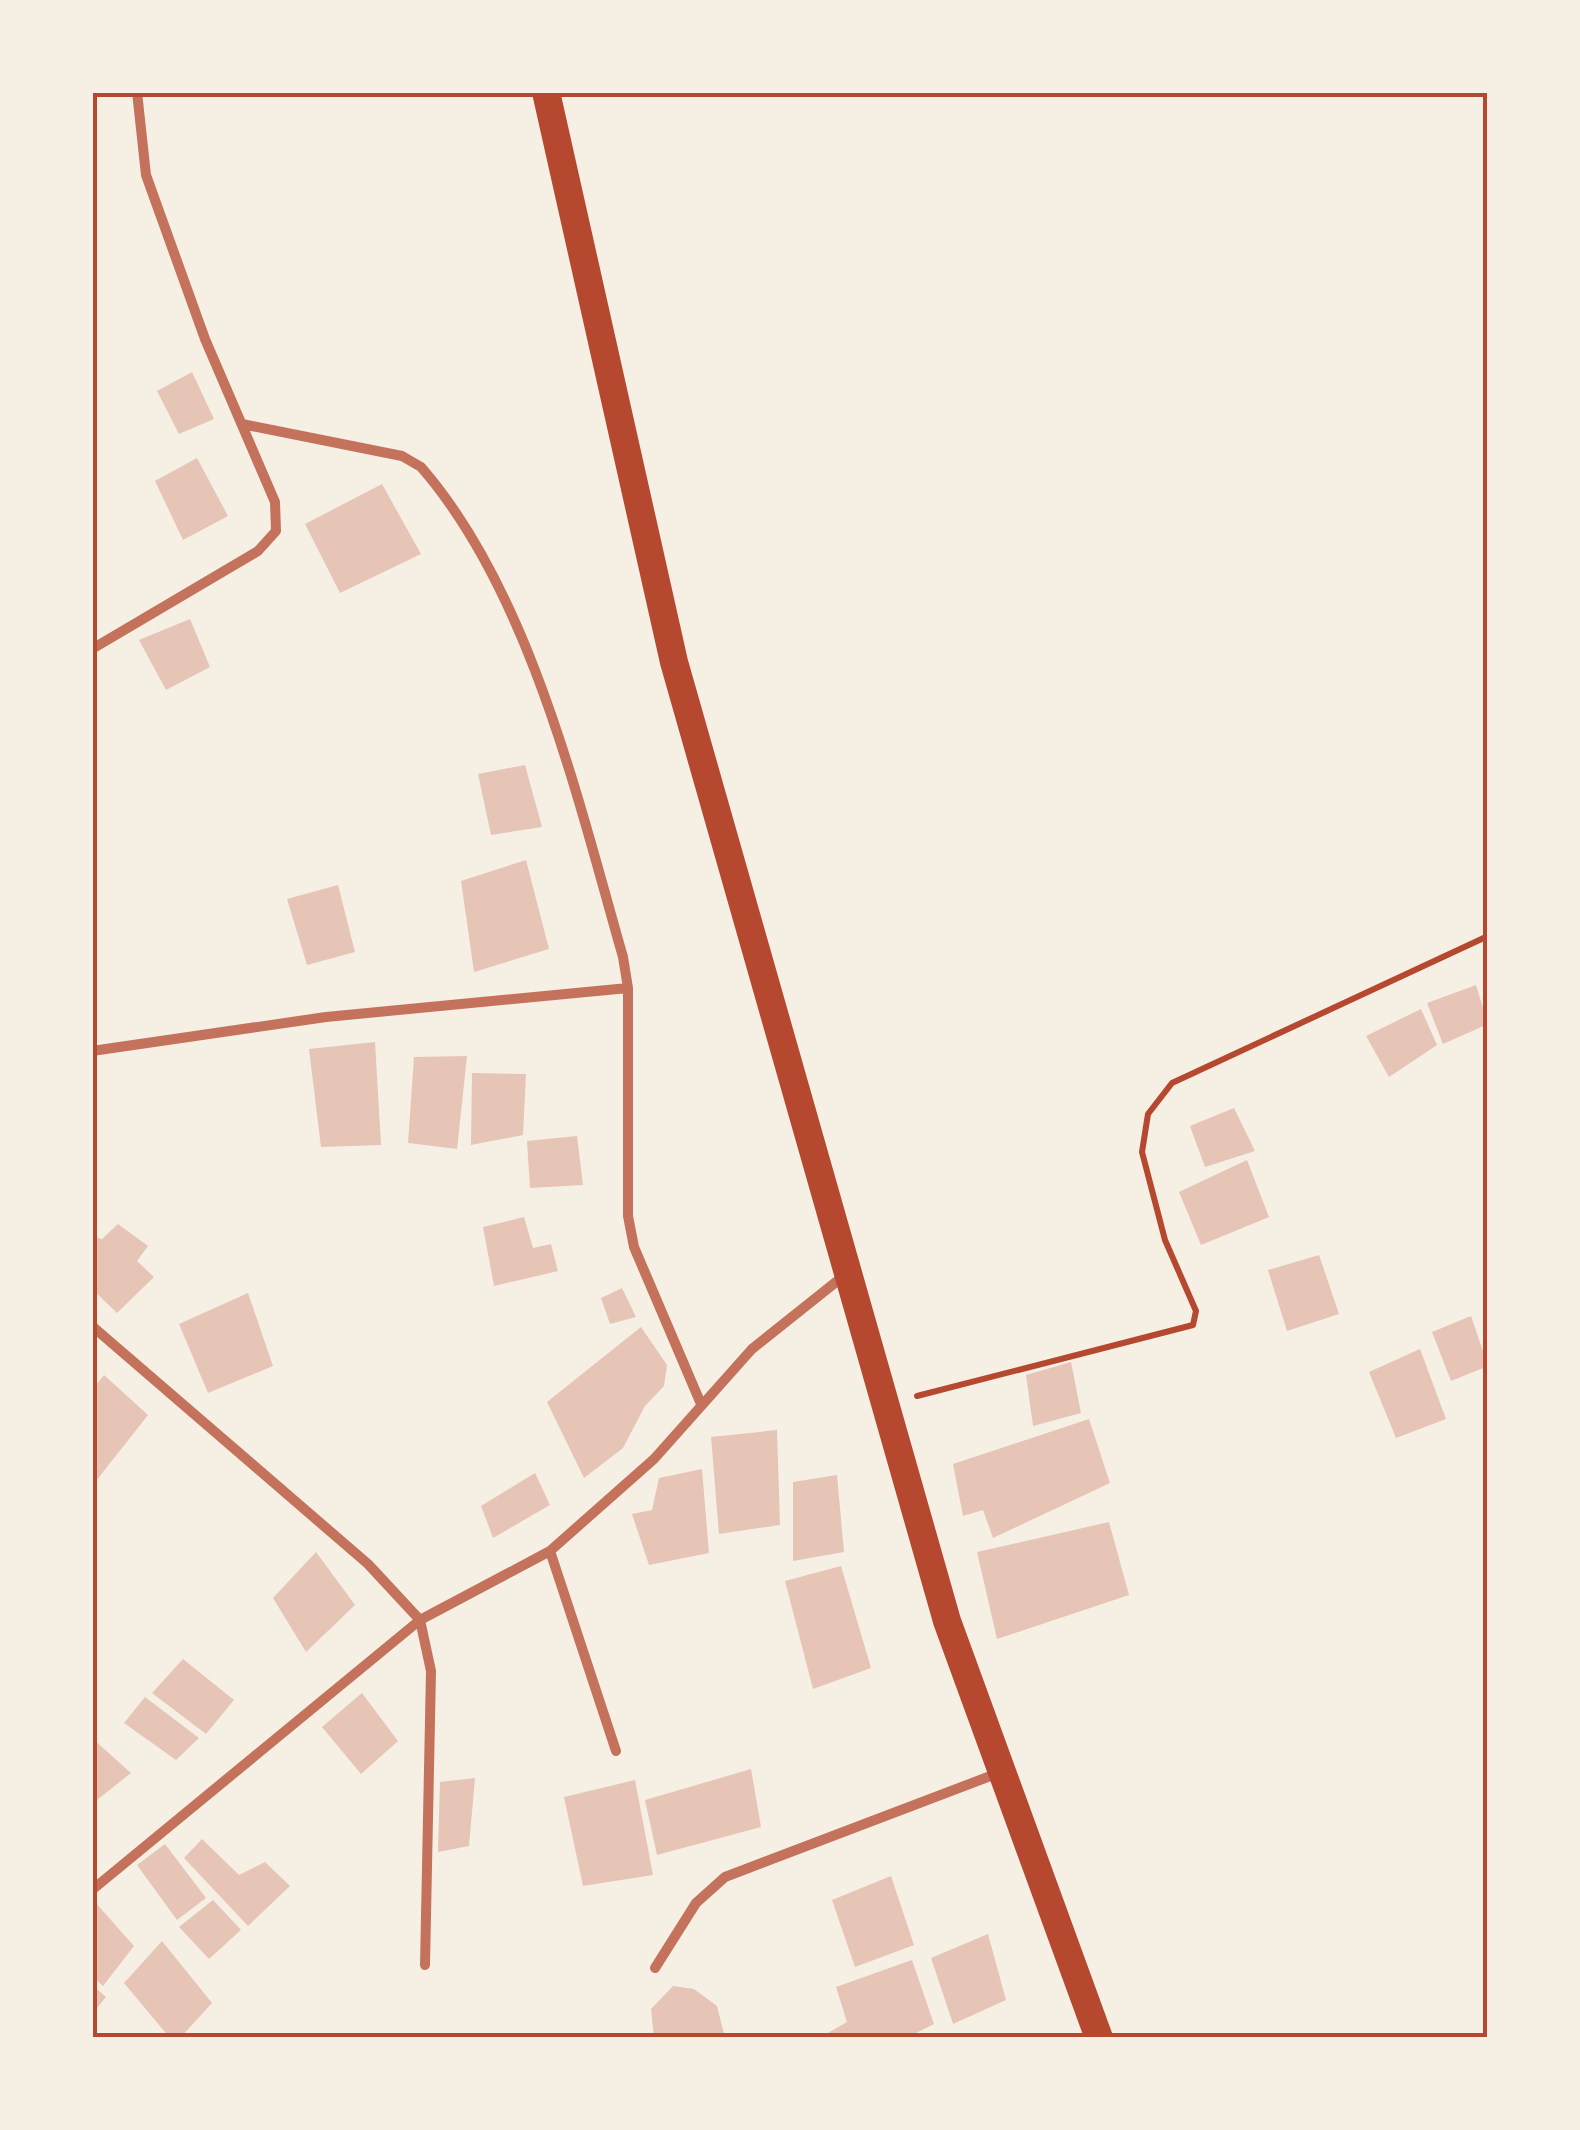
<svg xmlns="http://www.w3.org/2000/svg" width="1580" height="2130" font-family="'Archivo Narrow',sans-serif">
<rect width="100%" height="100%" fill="#f6efe4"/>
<path fill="#e6c5b7" d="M192,372L214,419L179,434L157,391Z
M197,458L228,516L183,540L155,481Z
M382,484L421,554L340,593L305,524Z
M190,619L210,667L166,690L139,640Z
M525,765L542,827L491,835L478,774Z
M526,860L549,949L474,972L461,881Z
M338,885L355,952L307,965L287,899Z
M1476,985L1488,1024L1443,1044L1427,1003Z
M1421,1009L1437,1045L1389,1077L1366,1036Z
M375,1042L381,1145L321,1147L309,1049Z
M467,1056L457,1149L408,1143L414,1057Z
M472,1073L526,1074L523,1135L471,1145Z
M1234,1108L1255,1151L1205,1167L1190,1126Z
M577,1136L583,1185L530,1188L527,1141Z
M1247,1160L1269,1217L1201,1245L1179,1192Z
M524,1217L533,1248L551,1244L558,1271L494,1286L483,1227Z
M118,1224L148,1246L137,1261L154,1277L117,1313L92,1289V1236L102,1239Z
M1319,1255L1339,1314L1287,1331L1268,1270Z
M622,1288L636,1317L610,1324L601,1298Z
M248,1293L273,1366L208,1393L179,1324Z
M1471,1316L1488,1366L1451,1381L1432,1332Z
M641,1327L667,1365L664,1386L645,1406L623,1448L584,1478L547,1402Z
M1420,1349L1446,1419L1396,1438L1369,1372Z
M1071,1362L1081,1413L1033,1426L1026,1375Z
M104,1375L148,1415L92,1486V1390Z
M1089,1419L1110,1483L993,1538L983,1510L963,1516L953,1464Z
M777,1430L780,1525L719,1534L711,1437Z
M702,1469L709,1553L649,1565L632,1514L652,1510L659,1478Z
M535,1473L550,1505L493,1538L481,1506Z
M837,1475L844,1552L793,1561V1482Z
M1109,1522L1129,1595L997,1639L977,1552Z
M316,1552L355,1605L306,1652L273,1598Z
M841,1566L871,1668L813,1689L785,1581Z
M183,1659L234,1700L206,1734L152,1693Z
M362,1693L398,1741L361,1774L322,1727Z
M145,1697L199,1738L176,1760L124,1723Z
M92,1738L131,1773L92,1804Z
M751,1769L761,1827L657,1855L645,1800Z
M475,1778L469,1846L438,1852L440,1782Z
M635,1780L653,1875L583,1886L564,1797Z
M202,1839L239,1875L265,1862L290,1886L248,1926L184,1858Z
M165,1844L206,1898L177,1920L137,1865Z
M891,1876L914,1945L855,1967L832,1900Z
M213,1900L241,1930L209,1959L179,1927Z
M95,1902L134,1946L103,1986L92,1976Z
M988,1934L1006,2000L953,2024L931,1958Z
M162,1941L212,2003L180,2038H170L124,1983Z
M912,1960L934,2024L906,2038H819L847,2022L836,1987Z
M92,1985L106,1997L92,2014Z
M673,1986L694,1989L717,2006L725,2038H654L651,2009Z"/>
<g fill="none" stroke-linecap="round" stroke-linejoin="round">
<path stroke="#b5482f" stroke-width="6" d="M917,1396L1193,1325L1196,1311L1165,1240L1142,1152L1148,1114L1172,1083L1488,936"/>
<path stroke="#c5725c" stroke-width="10" d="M242,424L402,456L421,467C530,592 578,800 623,957L628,988V1216L634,1247L701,1404
M92,649L258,551L276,531L275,502L205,339L146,175L137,92
M92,1051L326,1017L628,988
M92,1326L368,1564L420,1620L431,1671L425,1965
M550,1551L616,1751
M92,1890L420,1620L550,1551L654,1459L752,1349L846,1274
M655,1968L696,1903L725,1877L1001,1772"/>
<path stroke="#b5482f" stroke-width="28" d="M546,92L674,662L947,1621L1099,2038"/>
</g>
<rect width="1580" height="2130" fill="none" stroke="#f6efe4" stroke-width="190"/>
<rect x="95" y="95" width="1390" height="1940" fill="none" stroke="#b5482f" stroke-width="4"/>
</svg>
